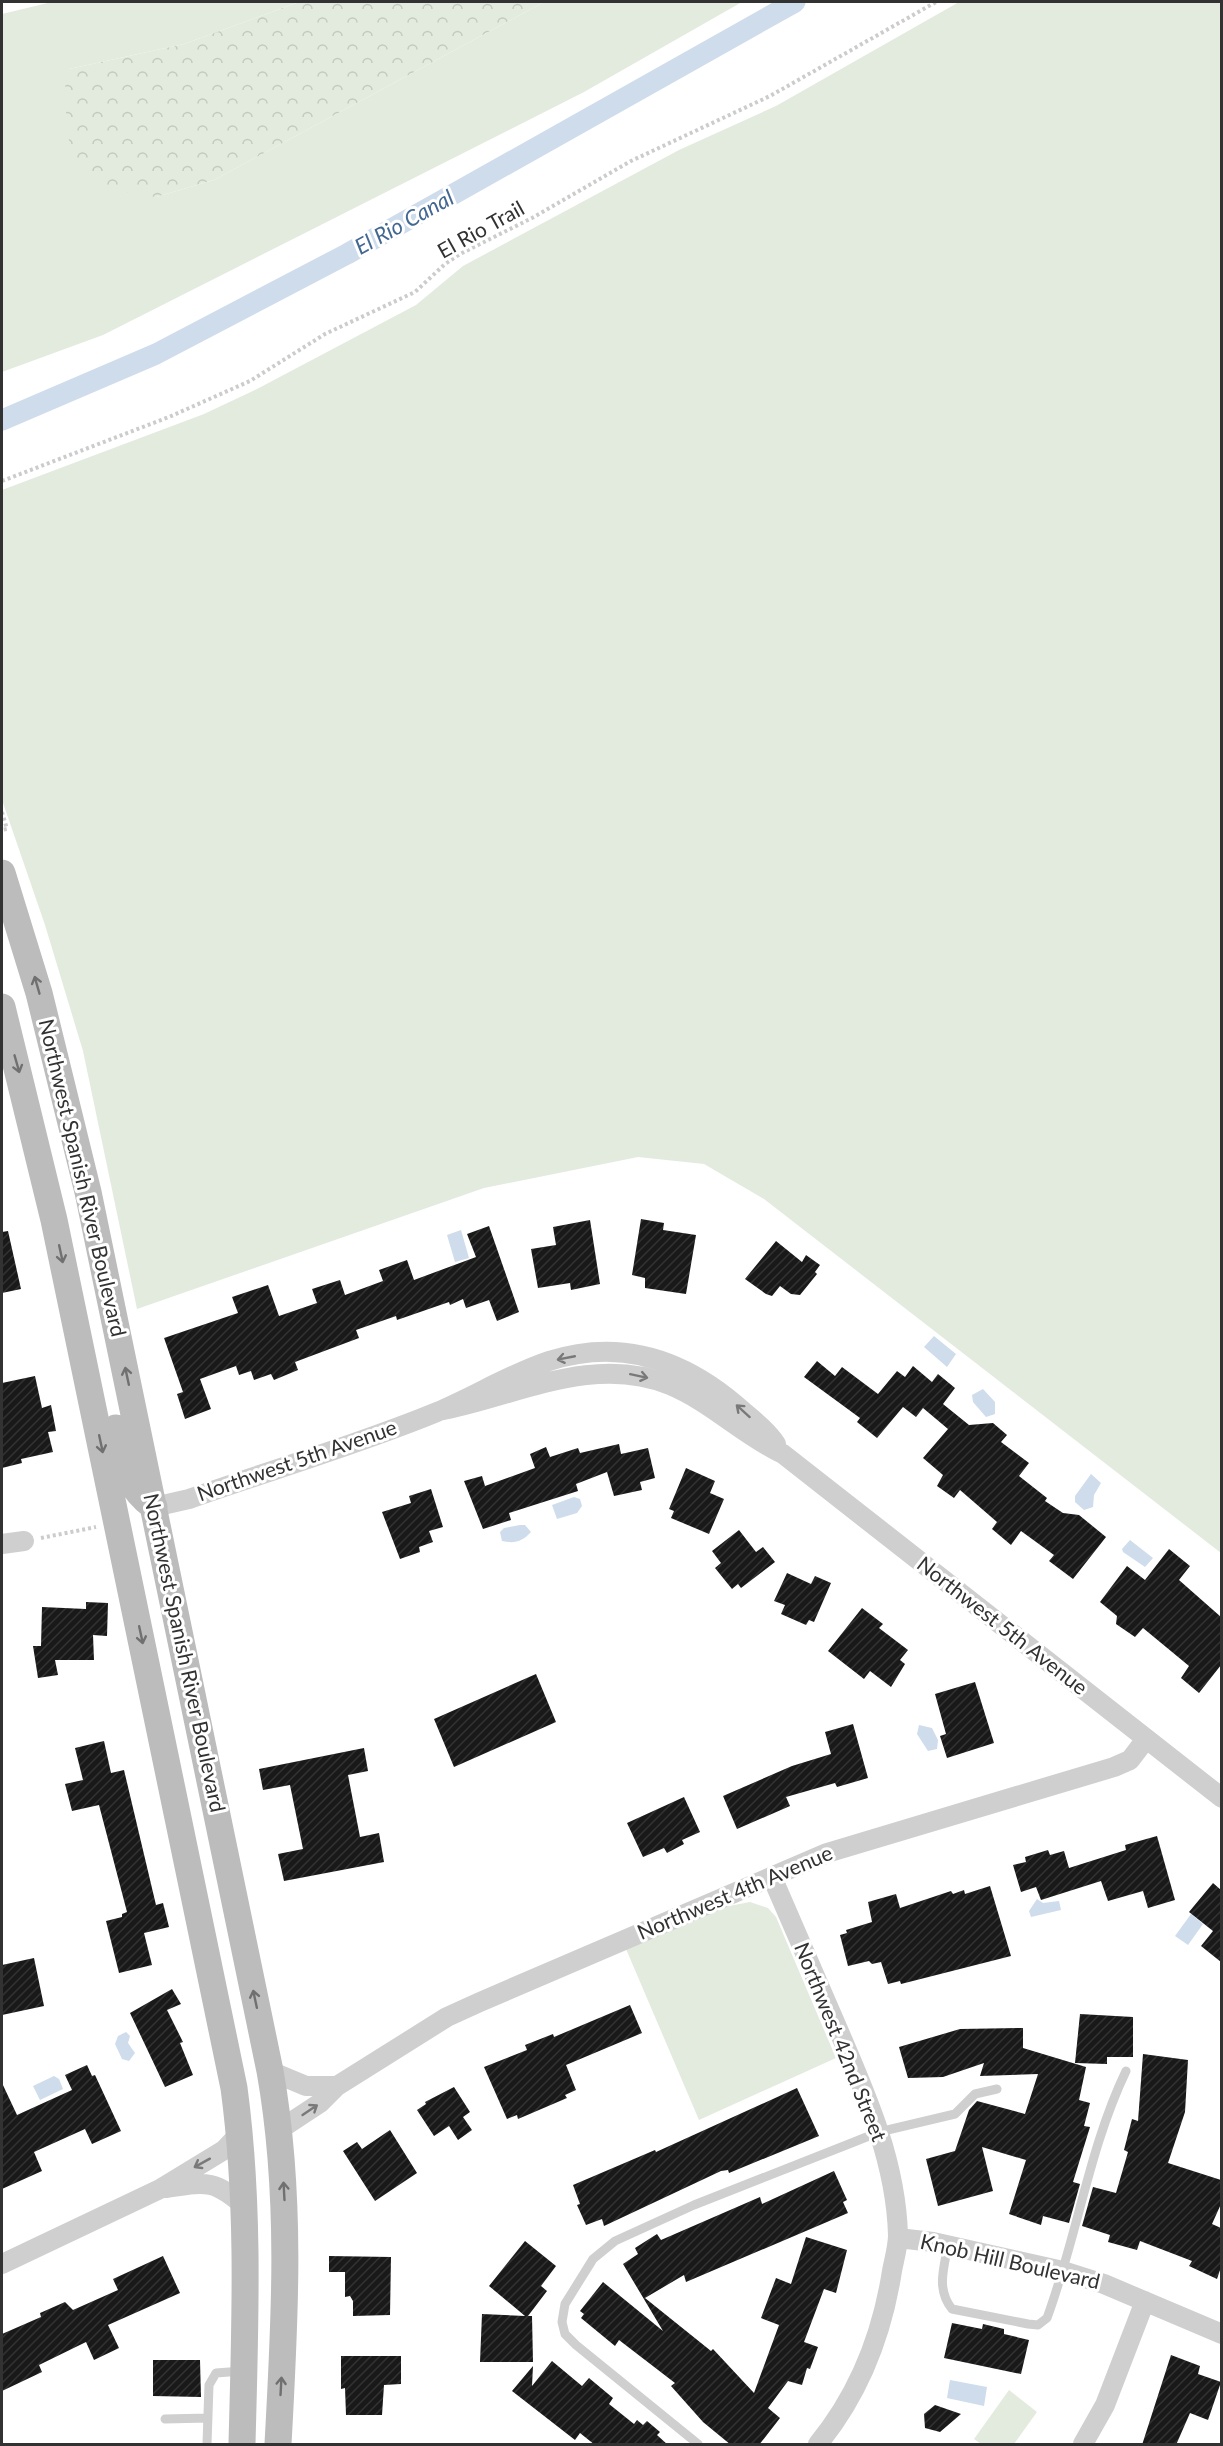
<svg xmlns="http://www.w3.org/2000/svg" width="1223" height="2446" font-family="Lato,sans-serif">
<defs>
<pattern id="forest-crowns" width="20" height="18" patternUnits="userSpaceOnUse" patternTransform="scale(1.5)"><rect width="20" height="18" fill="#e3ebde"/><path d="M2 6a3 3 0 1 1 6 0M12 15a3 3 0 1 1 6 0" fill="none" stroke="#c3cabf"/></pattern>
<pattern id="building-hatch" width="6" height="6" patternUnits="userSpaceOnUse" patternTransform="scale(1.5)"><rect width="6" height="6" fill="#191919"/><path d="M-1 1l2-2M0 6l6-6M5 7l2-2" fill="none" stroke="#323232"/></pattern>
</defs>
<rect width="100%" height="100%" fill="#fff"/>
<path fill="#e3ebde" d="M52,2H299L184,44L69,69L156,197L214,180L544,2H742L584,92L103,335L2,372V14Z
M959,2H1221V1553L764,1199L704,1164L638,1157L484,1188L137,1309L83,1051L45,925L2,800V490L204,414L257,389L416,305L463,266L679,150L776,106Z
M750,1902L768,1908L776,1917L836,2058L699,2120L626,1949L724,1907Z
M1009,2390L1037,2412L1014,2444H981L974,2439Z"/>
<path fill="url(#forest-crowns)" d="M299,2H544L214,180L156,197L97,188L71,160L64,92L69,69L184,44Z"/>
<path fill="#cedcec" d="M461,1230L469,1258L455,1262L447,1235Z
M934,1336L956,1354L947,1367L924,1347Z
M983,1389L995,1402V1414L986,1417L973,1402L972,1395Z
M1091,1474L1101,1483L1094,1495L1093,1507L1084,1510L1075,1502V1496Z
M574,1497L580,1499L582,1506L577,1513L557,1519L552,1505Z
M520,1525H525L531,1532C523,1541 515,1544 502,1541L500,1532L504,1528Z
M1130,1540L1153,1558L1145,1567L1123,1552L1122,1549Z
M919,1725L932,1728L938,1740L937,1749L928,1751L917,1734Z
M1037,1899L1043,1903L1059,1901L1061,1910L1031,1917L1029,1911Z
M1191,1914L1203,1924L1188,1945L1175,1936Z
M126,2032L130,2036L128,2043L135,2053L129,2061L122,2059L115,2044L118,2036Z
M54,2076L59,2079L63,2089L40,2100L33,2086Z
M950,2380L987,2387L984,2406L947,2398Z"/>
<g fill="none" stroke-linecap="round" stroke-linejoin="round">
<path stroke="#cedcec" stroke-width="21" d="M2,420L156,354L347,254L795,2"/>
</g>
<path fill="url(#building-hatch)" d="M641,1219L664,1223L663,1230L696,1235L686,1294L645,1288V1278L632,1275Z
M590,1220L600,1284L571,1290L570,1283L538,1288L531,1249L556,1245L553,1227Z
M489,1226L519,1312L497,1321L489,1300L466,1308L463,1299L450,1305L449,1302L397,1320L396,1316L356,1330L359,1338L295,1362L298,1370L274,1380L271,1374L254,1380L251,1371L239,1375L236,1366L200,1379L211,1409L185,1419L177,1394L183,1392L164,1338L238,1313L232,1297L268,1285L279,1316L317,1303L312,1289L340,1280L345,1295L383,1281L379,1270L407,1260L414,1280L476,1257L467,1234Z
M8,1231L21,1289L2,1293V1232Z
M776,1241L802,1262L806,1255L820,1265L815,1272L817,1274L800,1295L791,1294L780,1286L772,1296L766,1294L745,1279Z
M817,1361L835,1376L842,1367L878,1394L897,1371L905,1377L913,1366L932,1382L938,1374L955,1388L943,1404L969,1425L993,1423L1007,1435L1001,1442L1029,1463L1019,1476L1047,1498L1045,1501L1063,1513L1079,1515L1106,1537L1073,1579L1049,1561L1054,1555L1021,1531L1011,1545L992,1529L997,1522L960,1490L954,1498L937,1486L943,1475L923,1458L948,1429L923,1408L916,1417L903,1407L877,1438L857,1422L860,1418L804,1377Z
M35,1376L42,1408L51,1405L56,1431L48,1432L53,1452L21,1459L22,1463L2,1468V1383Z
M619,1444L621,1454L648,1448L655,1478L640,1482L642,1490L614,1496L607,1472L576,1484L578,1491L509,1513L511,1520L483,1529L464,1481L482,1476L485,1486L535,1468L530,1454L546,1447L550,1457L578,1448L580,1453Z
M686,1468L715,1481L710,1493L724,1499L709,1534L671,1518L674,1511L669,1509Z
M431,1489L443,1527L429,1531L433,1542L419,1547L420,1552L400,1559L382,1512L411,1503L409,1496Z
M739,1530L756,1552L763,1547L775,1562L741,1588L738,1584L732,1589L715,1568L721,1563L712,1551Z
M1169,1549L1190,1566L1179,1580L1221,1617V1665L1199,1693L1181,1678L1189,1666L1143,1628L1135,1637L1116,1624L1117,1616L1100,1602L1127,1566L1145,1580Z
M787,1573L811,1584L815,1576L831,1583L814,1622L809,1620L806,1625L781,1614L785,1605L774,1601Z
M86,1602L108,1603L107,1636L93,1635L94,1660H55L58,1675L38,1678L33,1646H41L42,1607L86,1609Z
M862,1608L883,1624L879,1628L908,1650L900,1660L905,1664L891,1687L870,1671L864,1679L828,1651Z
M536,1674L556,1722L454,1767L434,1719Z
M975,1682L994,1743L947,1758L940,1736L946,1734L935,1694Z
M853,1724L868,1778L837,1787L835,1783L786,1797L790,1806L737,1829L723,1796L792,1766L831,1754L825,1732Z
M104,1741L111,1773L124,1770L156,1905L163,1903L169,1927L144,1933L152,1965L119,1973L106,1921L122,1917V1914L127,1912L99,1805L72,1811L65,1784L83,1780L75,1748Z
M364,1748L368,1771L348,1775L360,1837L379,1833L384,1862L284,1881L278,1854L303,1849L290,1785L263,1790L259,1769Z
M684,1797L700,1832L682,1840L684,1844L667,1853L664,1848L643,1857L627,1823Z
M1157,1836L1175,1900L1148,1908L1143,1891L1108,1901L1101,1881L1041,1900L1036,1887L1021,1892L1013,1865L1026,1862L1025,1857L1048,1850L1050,1855L1064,1851L1069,1868L1126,1850L1125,1845Z
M1213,1883L1221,1890V1962L1201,1946L1213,1931L1189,1912Z
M990,1886L1011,1956L901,1984L900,1981L888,1984L881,1962L872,1964L869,1961L848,1966L840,1935L847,1933L846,1930L872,1922L868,1902L896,1894L900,1908L951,1891L953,1894L964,1890L965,1894Z
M34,1958L44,2006L2,2015V1965Z
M172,1989L181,2004L167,2010L183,2042L180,2043L193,2075L165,2087L130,2013Z
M630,2005L642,2033L566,2065L576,2090L565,2095L567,2098L518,2119L517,2115L507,2119L484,2067L527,2050L525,2045L553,2034L554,2037Z
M1080,2014L1133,2017V2057H1107V2064L1075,2063Z
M1023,2028V2048L1086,2067L1079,2100L1090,2103L1084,2126L1090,2127L1073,2182L1080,2184L1069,2223L1043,2216L1041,2225L1009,2214L1026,2160L982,2147L993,2191L938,2206L926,2159L955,2151L969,2110L977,2101L1025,2114L1038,2074L980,2076L984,2063L943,2077L908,2078L899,2047L960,2029Z
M1143,2054L1188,2060L1185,2112L1168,2163L1221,2180V2204L1212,2224L1221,2228V2267L1217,2279L1189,2266L1192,2261L1140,2241L1137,2250L1108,2242L1110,2235L1082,2226L1093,2187L1116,2193L1128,2152L1124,2150L1132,2119L1138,2121Z
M87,2065L92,2076L95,2075L121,2131L92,2144L85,2129L34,2152L42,2171L2,2189V2083L17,2115L72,2090L65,2075Z
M454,2087L470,2112L463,2117L472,2130L458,2140L449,2126L434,2136L417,2110L426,2104L425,2102Z
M797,2088L819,2136L729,2173L728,2170L721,2171L604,2226L602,2219L586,2225L577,2205L580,2204L573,2185L655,2150L656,2152Z
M390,2130L417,2173L375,2201L343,2151L357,2142L362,2149Z
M834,2171L847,2200L843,2202L848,2213L686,2282L684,2275L645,2298L711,2351L713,2349L754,2393L779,2325L761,2318L776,2278L791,2284L806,2237L847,2250L836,2293L824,2289L804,2342L818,2347L810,2369L807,2368L802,2385L788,2381L768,2408L780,2418L759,2445H731L703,2422L671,2386L675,2383L619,2340L615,2346L581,2318L584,2314L580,2311L603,2282L663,2331L623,2264L638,2254L635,2248L657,2234L661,2240L760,2197L762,2204Z
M525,2241L556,2266L541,2286L547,2291L528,2316H532L533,2362H480L482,2314L525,2316L489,2286Z
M163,2256L180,2293L108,2325L119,2348L94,2360L86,2342L39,2365L42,2372L2,2391V2334L41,2317L40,2313L65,2302L73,2310L118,2290L113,2279Z
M329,2256L391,2257L390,2315L353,2316V2301L350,2296L345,2297V2272H329Z
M952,2323L982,2329L983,2324L1004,2329V2334L1029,2340L1021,2374L944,2358Z
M1171,2355L1200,2366L1198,2374L1221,2382L1208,2420L1190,2413L1176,2445H1142Z
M341,2356H401V2384L384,2385L382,2415H346L345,2388L341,2389Z
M153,2360H200L201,2397L153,2396Z
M552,2361L582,2386L589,2378L613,2398L609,2404L634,2424L637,2420L643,2425L647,2421L660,2432L657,2435L668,2445H595L580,2433L575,2440L512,2391L533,2366L532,2386Z
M935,2405L961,2414L940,2432L925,2428L924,2414Z"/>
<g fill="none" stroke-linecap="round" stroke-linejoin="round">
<path stroke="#ccc" stroke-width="4" stroke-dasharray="3 3" stroke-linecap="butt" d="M2,481L169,417L250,381L325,334L415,292L445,264L460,254L532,218L631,161L770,96L936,2
M2,812L7,829L2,830
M41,1538L96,1527"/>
<path stroke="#cfcfcf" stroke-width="9" d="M948,2245C944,2268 936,2289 952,2309L1028,2324L1038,2325L1047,2318C1077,2237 1089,2148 1126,2071
M165,2419L208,2418
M207,2444L209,2385L216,2373L242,2371
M698,2444L576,2345L565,2334L562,2322L565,2304L593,2259L615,2241L694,2205L854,2142L879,2132L955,2114L975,2094L997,2089"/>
<path stroke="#cfcfcf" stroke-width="20" d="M439,1411C514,1397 593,1353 670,1385C711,1402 743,1435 783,1454L1222,1798
M154,1507L189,1499C271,1470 357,1445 437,1412C475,1396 510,1374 549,1361C624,1337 688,1361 744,1412C756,1422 768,1432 776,1444
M2,1544L24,1541
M772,1877C794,1927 815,1977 837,2027C866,2094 896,2161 898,2235C898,2247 894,2260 892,2271C882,2335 859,2394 818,2444
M270,2071L306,2086H337
M279,2130L320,2103L337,2086L447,2017L480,2002L827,1853L1114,1767L1130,1760L1146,1739
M166,2188C206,2182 214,2179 245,2207
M898,2238L933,2242L1063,2271L1104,2284L1222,2334
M2,2264L160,2189L224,2150L240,2133
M1083,2444L1105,2405L1145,2301"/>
<path stroke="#bcbcbc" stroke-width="27" d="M2,873L39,993L88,1192L270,2071C292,2195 285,2319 278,2444
M2,1007L54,1220L234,2088C250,2207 245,2325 242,2444
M116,1428C124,1462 124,1485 154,1507"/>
</g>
<defs><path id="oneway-shaft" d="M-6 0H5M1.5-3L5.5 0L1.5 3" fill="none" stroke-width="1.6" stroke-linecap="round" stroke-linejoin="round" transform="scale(1.5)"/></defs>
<g stroke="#707070">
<use href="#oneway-shaft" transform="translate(37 985) rotate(-106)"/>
<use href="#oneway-shaft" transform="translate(17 1064) rotate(74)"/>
<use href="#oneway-shaft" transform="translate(61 1254) rotate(78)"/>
<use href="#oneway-shaft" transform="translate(127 1376) rotate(-102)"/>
<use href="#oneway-shaft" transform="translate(101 1444) rotate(78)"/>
<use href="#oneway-shaft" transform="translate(141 1635) rotate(78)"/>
<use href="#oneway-shaft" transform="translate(255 1999) rotate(-102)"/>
<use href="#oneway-shaft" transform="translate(284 2191) rotate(-93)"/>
<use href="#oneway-shaft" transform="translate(281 2386) rotate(-87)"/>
</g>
<g stroke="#797979">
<use href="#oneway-shaft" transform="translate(566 1358) rotate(169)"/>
<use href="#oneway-shaft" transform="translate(639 1376) rotate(12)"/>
<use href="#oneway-shaft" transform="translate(743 1411) rotate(-138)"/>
<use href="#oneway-shaft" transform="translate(310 2110) rotate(-34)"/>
<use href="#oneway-shaft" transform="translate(202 2163) rotate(151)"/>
</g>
<g text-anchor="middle" stroke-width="6" stroke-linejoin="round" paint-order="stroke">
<g font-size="21" fill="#323232" stroke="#fff">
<text transform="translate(481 230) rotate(-29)" y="7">El Rio Trail</text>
<text transform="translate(82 1178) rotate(77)" y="7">Northwest Spanish River Boulevard</text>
<text transform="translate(297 1461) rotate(-19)" y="7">Northwest 5th Avenue</text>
<text transform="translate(1002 1626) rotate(38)" y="7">Northwest 5th Avenue</text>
<text transform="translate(184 1653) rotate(78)" y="7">Northwest Spanish River Boulevard</text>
<text transform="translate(735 1893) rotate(-23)" y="7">Northwest 4th Avenue</text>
<text transform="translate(840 2042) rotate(68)" y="7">Northwest 42nd Street</text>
<text transform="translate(1010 2262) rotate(13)" y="7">Knob Hill Boulevard</text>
</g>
<g font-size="22" font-style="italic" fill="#426792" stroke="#fff">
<text transform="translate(404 222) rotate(-29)" y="8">El Rio Canal</text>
</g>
</g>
<rect width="1223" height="2446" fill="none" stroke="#323232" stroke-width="6"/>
</svg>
